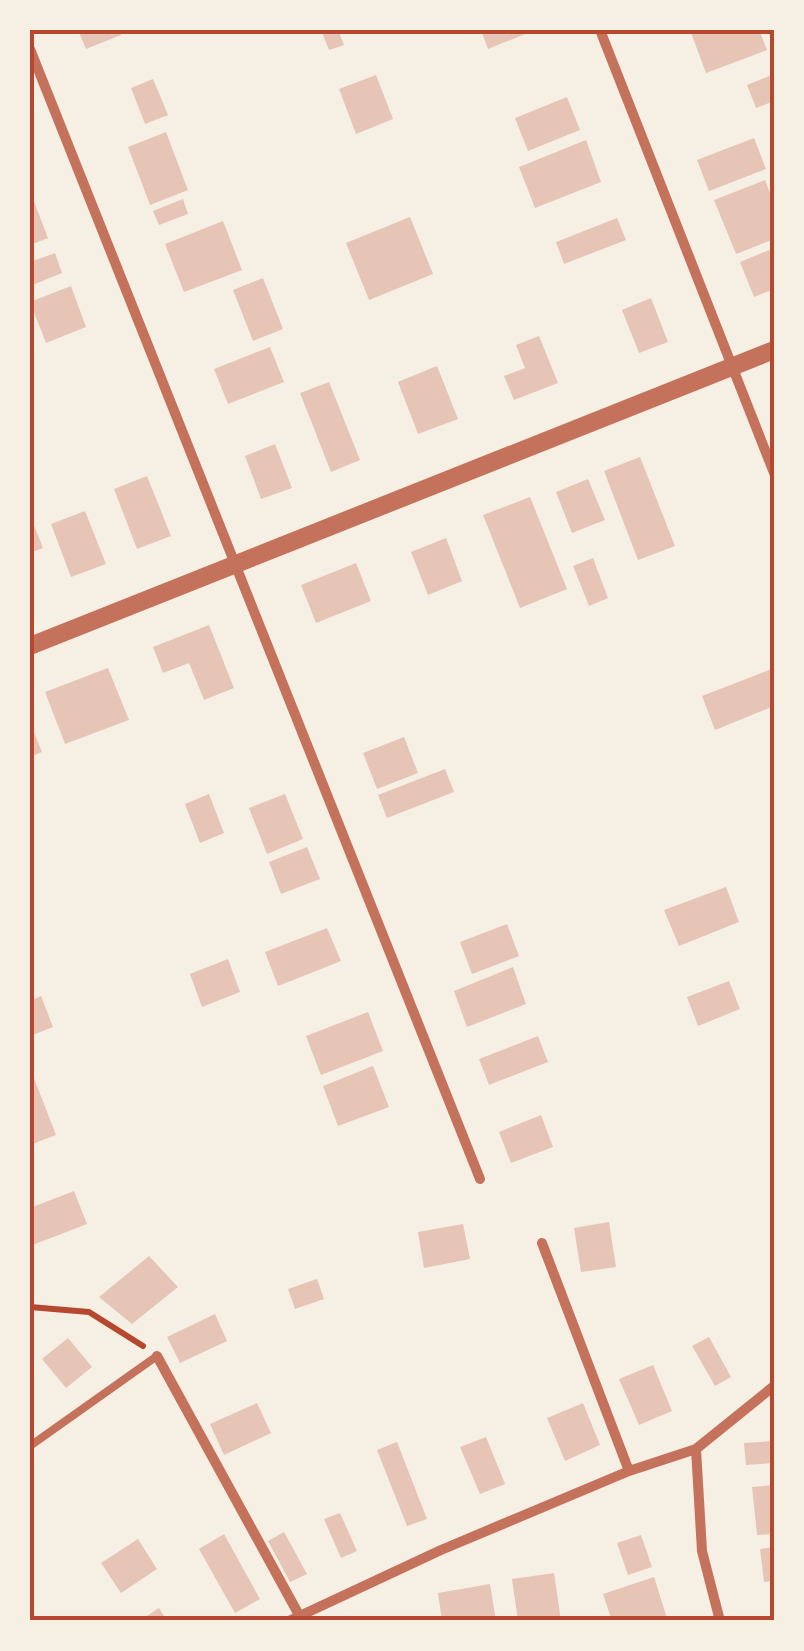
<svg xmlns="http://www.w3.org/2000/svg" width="804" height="1651" font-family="'Nunito Sans',sans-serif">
<rect width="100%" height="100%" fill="#f6efe4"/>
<path fill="#e6c5b7" d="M78,30H119L121,35L86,49Z
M321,30H338L344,45L329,50Z
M481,30H535L488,49Z
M690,30H759L767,50L706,73Z
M774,74V101L756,108L747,85Z
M376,75L393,119L356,134L339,89Z
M153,79L168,115L145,124L131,88Z
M567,97L580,130L528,151L515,118Z
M166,132L188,190L150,205L128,147Z
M754,138L766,169L709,191L697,160Z
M586,140L601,182L535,208L519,167Z
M765,180L774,203V239L736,254L714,200Z
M30,191L48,238L30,245Z
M183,199L188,214L159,225L153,211Z
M410,217L433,274L369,300L346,243Z
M617,218L626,240L564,264L556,242Z
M223,221L242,270L184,292L165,244Z
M774,248V289L754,297L740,262Z
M55,253L62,273L30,286V262Z
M263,278L283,329L253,341L233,290Z
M71,286L86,327L46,343L30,302Z
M651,298L668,342L639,353L622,310Z
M539,336L558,383L514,400L504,376L525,368L516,345Z
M270,347L284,382L228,404L214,369Z
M437,366L458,419L418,434L398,382Z
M329,382L360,460L331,472L300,393Z
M275,444L292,488L261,499L245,456Z
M640,457L675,546L638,560L604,471Z
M147,476L171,536L137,549L114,489Z
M588,479L605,520L572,533L556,492Z
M530,497L567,589L520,608L483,515Z
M85,511L106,564L71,577L51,524Z
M30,515L43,548L30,553Z
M446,538L462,581L428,595L411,552Z
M593,558L608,598L589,606L573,566Z
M356,563L371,601L316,623L301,585Z
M209,625L234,688L204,700L189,663L163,673L153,647Z
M108,668L129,720L65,744L45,692Z
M774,668V706L715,730L702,696Z
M30,722L42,752L30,757Z
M404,737L418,773L377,789L363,753Z
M445,769L454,792L387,818L378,795Z
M209,794L224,833L200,843L185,804Z
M285,794L303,839L267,854L249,808Z
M307,847L320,879L281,894L269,862Z
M726,887L739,922L679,946L664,910Z
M507,924L519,956L472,974L460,942Z
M327,928L341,961L278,986L265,952Z
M228,959L240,992L202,1007L190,974Z
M513,967L526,1004L467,1027L454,991Z
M729,981L740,1009L698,1026L687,997Z
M41,996L53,1027L30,1036V1001Z
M368,1012L383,1051L321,1075L306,1036Z
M538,1036L548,1062L489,1085L479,1059Z
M373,1066L389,1107L338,1126L323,1086Z
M30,1068L56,1135L30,1145Z
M541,1115L553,1147L511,1163L499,1132Z
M74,1191L87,1224L30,1246V1208Z
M609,1222L616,1267L581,1272L574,1228Z
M463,1224L470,1259L424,1268L418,1232Z
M149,1256L178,1287L132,1324L99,1297Z
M317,1279L324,1299L295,1309L288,1289Z
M215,1314L227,1341L180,1363L167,1337Z
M709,1337L731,1377L715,1386L692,1346Z
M68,1338L92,1367L66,1388L42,1359Z
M653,1365L672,1411L639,1425L619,1379Z
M257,1403L271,1433L224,1455L210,1424Z
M583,1403L600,1445L565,1461L547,1418Z
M486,1437L505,1484L480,1494L460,1447Z
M774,1441V1463L746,1465L744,1443Z
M397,1442L427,1519L407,1526L377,1450Z
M774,1485V1534L757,1535L752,1487Z
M340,1513L357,1551L341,1558L324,1519Z
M284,1532L307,1574L290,1582L268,1541Z
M224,1534L260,1599L235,1613L199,1549Z
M641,1535L652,1567L628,1575L617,1543Z
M138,1539L157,1569L121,1593L101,1563Z
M774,1547V1581L764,1582L760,1549Z
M554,1573L561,1621H518L512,1579Z
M654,1577L668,1621H612L603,1594Z
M490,1584L496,1621H442L438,1593Z
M159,1608L167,1621H139Z"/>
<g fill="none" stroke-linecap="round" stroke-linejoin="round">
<path stroke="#b5482f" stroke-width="6" d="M30,1307L89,1312L143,1346"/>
<path stroke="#c5725c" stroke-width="8" d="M30,1446L157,1356"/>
<path stroke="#c5725c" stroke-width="10" d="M600,30L774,473
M30,49L480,1179
M542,1243L629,1471
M157,1356L299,1615
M696,1449L702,1551L720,1621
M289,1621L441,1550L629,1471L696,1449L774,1386"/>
<path stroke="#c5725c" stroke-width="18" d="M30,646L774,350"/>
</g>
<rect width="804" height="1651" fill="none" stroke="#f6efe4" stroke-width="65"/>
<rect x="32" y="32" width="740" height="1586" fill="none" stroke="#b5482f" stroke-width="4"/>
</svg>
